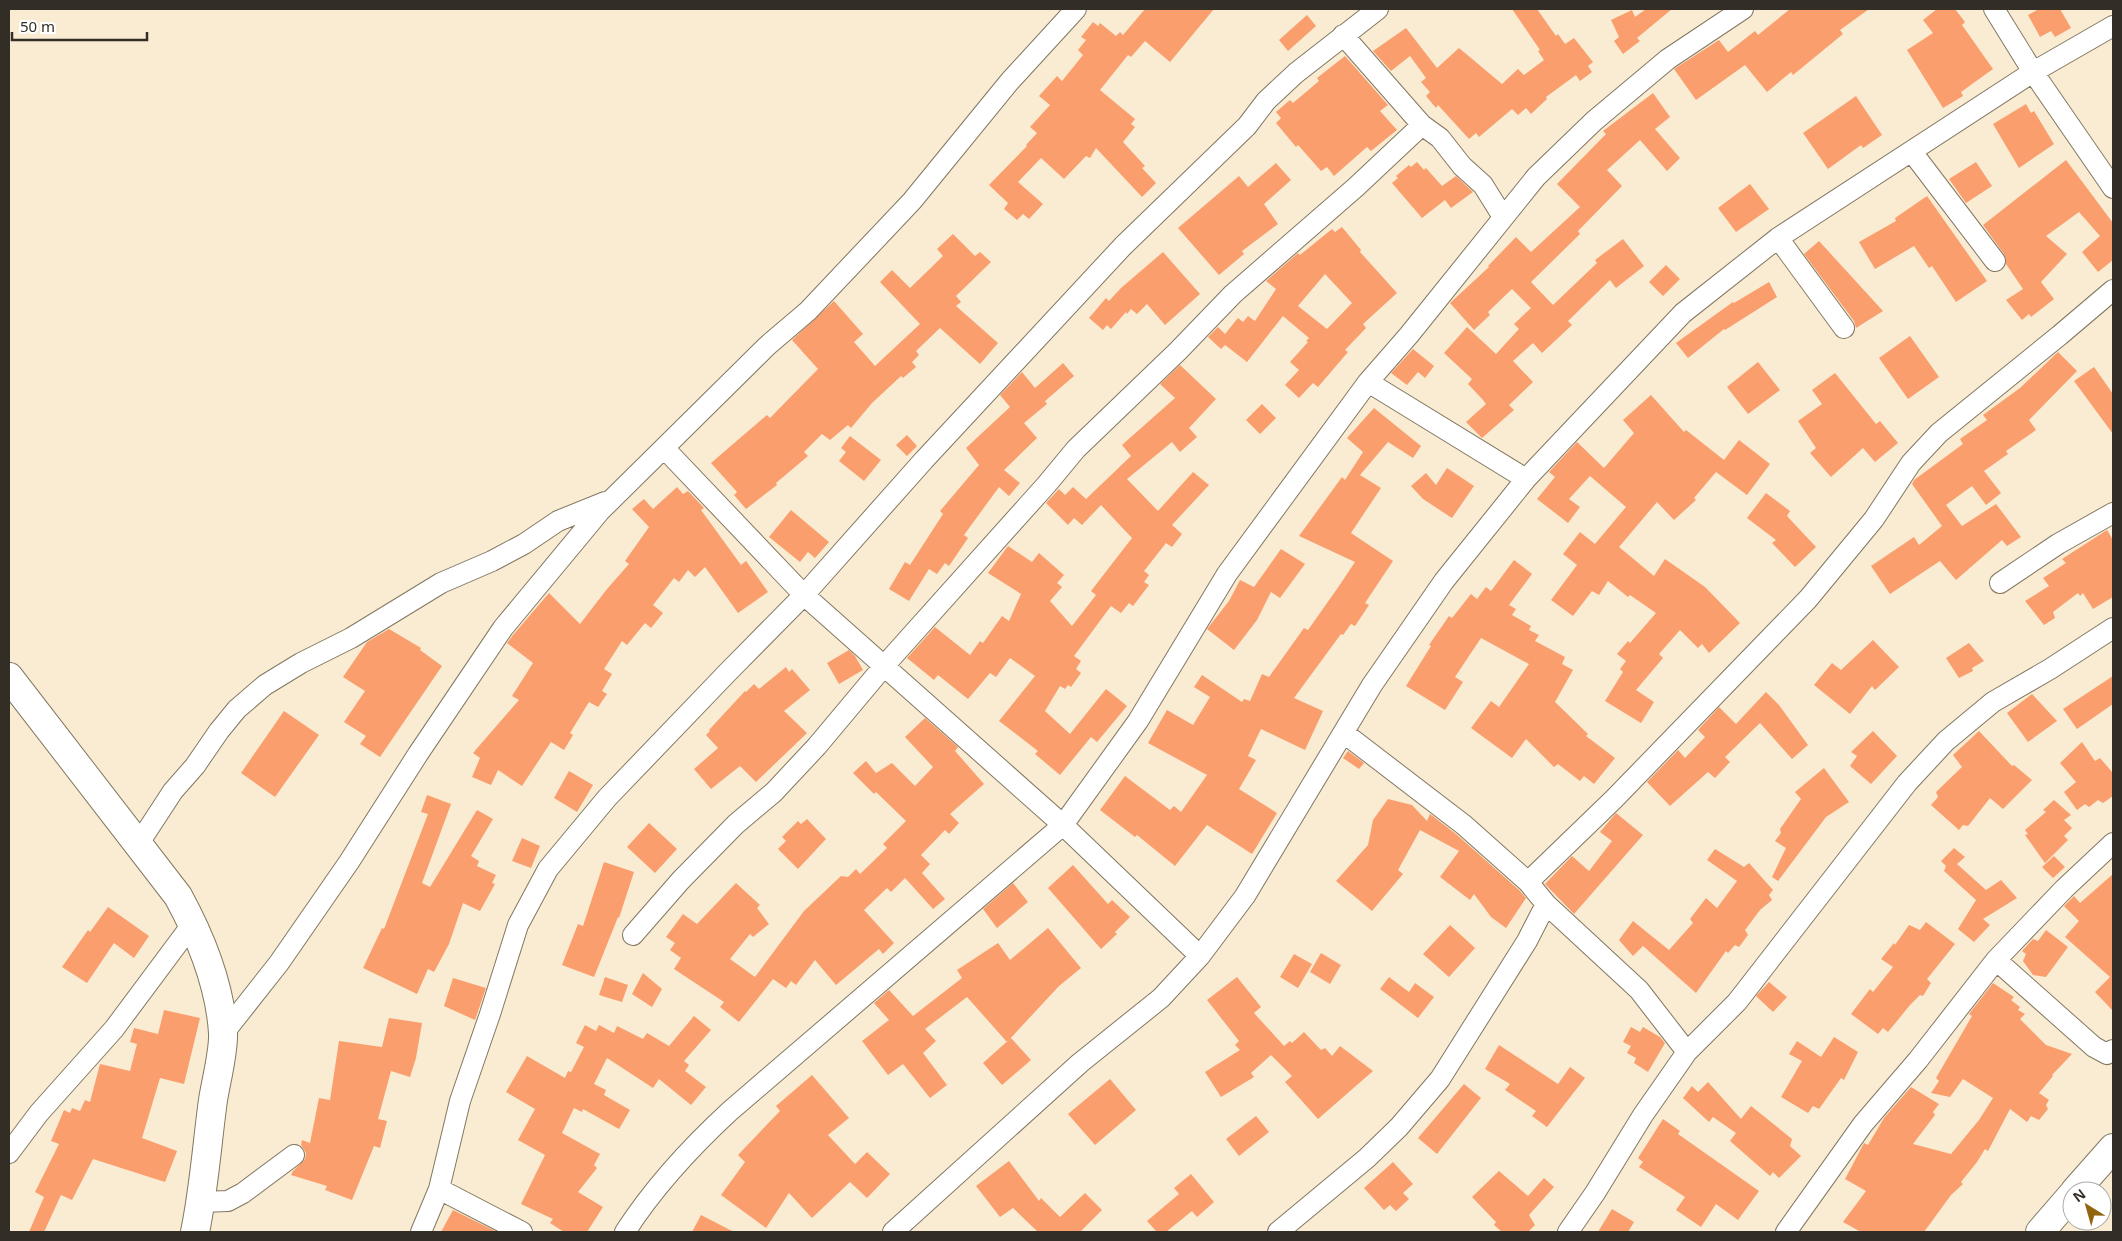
<svg xmlns="http://www.w3.org/2000/svg" width="2122" height="1241" font-family="'Noto Sans',sans-serif">
<rect width="100%" height="100%" fill="#f9ecd3"/>
<path fill="#fa9e6e" fill-rule="evenodd" d="M1145,9H1214L1170,62L1145,41L1131,57L1128,55L1100,90L1135,119L1131,124L1135,127L1123,142L1145,166L1142,168L1156,183L1142,197L1096,148L1090,158L1086,156L1064,179L1041,158L1018,182L1043,204L1029,219L1023,214L1017,220L1004,209L1008,203L989,185L1027,146L1026,145L1037,133L1030,127L1050,105L1039,96L1057,76L1062,81L1083,55L1078,50L1086,40L1081,37L1093,22L1098,26L1100,23L1116,36L1120,32L1123,35Z
M1512,9H1537L1556,36L1558,34L1565,44L1574,38L1593,62L1588,66L1592,72L1580,81L1576,75L1546,97L1547,99L1531,114L1526,108L1518,115L1512,109L1479,137L1476,133L1469,139L1438,105L1436,108L1426,96L1430,92L1421,82L1426,78L1410,56L1391,71L1373,51L1406,28L1437,68L1459,48L1502,84L1518,69L1524,75L1544,60L1538,51L1540,50Z
M1646,9H1672L1637,38L1640,41L1623,54L1614,41L1619,37L1611,20L1632,10L1635,17Z
M1790,9H1869L1840,30L1843,34L1793,75L1791,72L1767,92L1745,65L1696,100L1674,69L1719,40L1728,52L1755,31L1758,35Z
M1937,9H1955L1965,22L1962,25L1993,69L1961,92L1963,96L1943,108L1907,50L1933,33L1923,20Z
M2039,9H2060L2071,28L2055,37L2051,31L2040,37L2028,15Z
M1307,15L1316,26L1288,51L1279,40Z
M1345,56L1388,105L1380,111L1397,130L1371,151L1367,147L1334,176L1327,167L1321,171L1298,145L1296,147L1276,123L1281,118L1276,112L1290,100L1293,103L1319,81L1317,78Z
M1653,93L1670,117L1655,129L1680,158L1667,171L1640,140L1607,170L1622,186L1578,231L1580,234L1531,282L1553,305L1597,263L1595,260L1623,239L1644,266L1616,288L1610,280L1568,321L1572,325L1542,353L1533,343L1513,361L1533,382L1509,405L1514,410L1482,438L1466,422L1486,404L1483,400L1468,384L1472,379L1444,353L1467,327L1496,354L1519,329L1514,324L1531,308L1512,289L1488,312L1490,315L1474,330L1450,303L1489,267L1488,266L1516,237L1531,252L1580,207L1557,184L1606,134L1603,131Z
M1856,96L1882,135L1863,148L1861,145L1828,169L1803,133Z
M2026,104L2031,113L2034,111L2054,144L2019,168L1993,124Z
M2066,160L2113,223V260L2098,272L2082,252L2100,236L2079,212L2046,236L2067,254L2041,282L2054,299L2031,317L2029,314L2022,320L2006,300L2023,289L2006,264L2004,254L1983,225Z
M1417,162L1424,170L1426,168L1442,186L1456,176L1473,192L1451,208L1445,200L1422,218L1392,183L1398,178L1396,176L1409,165L1411,167Z
M1976,162L1992,186L1966,203L1949,179Z
M1276,163L1291,180L1264,204L1278,224L1242,251L1244,254L1219,275L1178,228L1239,176L1248,187Z
M1750,184L1769,209L1736,232L1718,208Z
M1927,196L1987,281L1956,302L1932,266L1929,268L1914,246L1875,269L1859,242L1896,221L1895,218Z
M1342,227L1361,250L1360,252L1397,293L1363,324L1366,328L1345,350L1348,352L1318,387L1313,383L1299,398L1285,385L1299,370L1290,362L1308,342L1306,341L1309,338L1283,316L1247,362L1225,345L1221,349L1208,337L1218,327L1225,334L1238,318L1243,322L1248,316L1255,321L1276,289L1266,281L1298,253L1300,255L1332,229L1335,232ZM1325,274L1352,303L1327,329L1298,306Z
M953,234L975,256L980,252L991,262L956,296L961,302L956,306L998,343L980,364L940,328L916,351L919,355L912,362L916,367L903,378L901,376L872,403L851,428L848,425L830,440L822,434L804,452L808,456L776,483L777,485L746,509L734,495L737,492L711,463L767,415L770,418L818,369L792,340L834,301L863,334L854,342L875,366L920,324L880,282L892,270L910,288L943,256L937,249Z
M1819,241L1883,311L1856,328L1854,321L1804,254Z
M1163,252L1200,294L1165,325L1147,304L1137,314L1131,309L1127,314L1126,312L1111,329L1107,325L1103,330L1089,318L1106,298L1109,301L1121,288Z
M1666,265L1680,279L1663,296L1649,282Z
M1769,282L1777,297L1725,330L1724,329L1688,358L1676,343L1733,302L1734,303Z
M1910,336L1939,377L1908,399L1879,358Z
M1413,349L1434,366L1425,378L1418,372L1407,385L1391,373Z
M2058,352L2077,371L2029,420L2036,430L2006,451L2008,454L1984,471L2001,493L1986,505L1972,486L1946,505L1962,526L1996,504L2021,537L2007,546L2002,540L1956,580L1940,561L1890,594L1871,566L1914,537L1919,545L1942,526L1912,484L1914,480L1963,444L1960,439L1987,420L1983,415L2020,388Z
M1758,362L1780,390L1748,414L1727,387Z
M1063,363L1074,376L1045,401L1047,404L1024,423L1037,438L1004,470L1020,483L1009,496L999,487L964,535L968,538L949,566L945,563L937,574L929,569L909,601L889,589L905,562L910,565L943,514L940,511L979,465L966,448L1010,407L1000,395L1022,372L1035,388Z
M1180,365L1216,399L1189,428L1197,437L1180,452L1172,442L1127,479L1158,511L1193,472L1209,485L1172,525L1182,534L1172,547L1166,543L1144,571L1149,575L1144,582L1149,585L1133,606L1129,603L1121,613L1111,606L1074,656L1081,661L1076,669L1081,673L1071,687L1068,685L1065,689L1060,686L1045,711L1070,734L1106,689L1127,706L1097,742L1091,737L1060,775L1035,754L1038,751L999,721L1035,676L1010,658L996,677L990,673L968,699L938,675L934,680L907,658L935,627L970,655L980,641L983,643L1002,616L1009,621L1021,594L988,573L1008,546L1032,562L1039,553L1064,575L1057,583L1062,587L1050,601L1072,626L1096,595L1091,591L1132,538L1101,505L1082,525L1074,518L1068,525L1046,503L1059,489L1065,495L1073,487L1086,499L1131,456L1122,445L1175,398L1160,384Z
M2094,367L2113,394V434L2074,381Z
M1835,373L1876,424L1880,421L1898,443L1875,462L1863,448L1831,477L1810,453L1816,448L1798,421L1822,404L1812,390Z
M1651,395L1684,432L1686,430L1724,460L1739,440L1770,464L1747,495L1716,472L1694,498L1696,500L1674,520L1657,502L1619,547L1654,576L1665,559L1705,587L1740,623L1709,653L1702,644L1698,648L1680,630L1659,654L1663,658L1636,690L1654,702L1641,723L1605,701L1623,672L1620,669L1626,661L1617,654L1628,641L1630,643L1656,613L1630,595L1628,597L1608,581L1599,595L1592,591L1573,616L1551,600L1577,565L1563,554L1580,532L1595,544L1626,507L1590,476L1569,499L1580,507L1568,523L1537,499L1555,477L1549,472L1577,442L1604,468L1634,433L1623,420Z
M1262,404L1276,418L1260,434L1246,420Z
M1374,408L1421,446L1413,458L1388,442L1360,475L1381,488L1351,533L1393,561L1365,603L1369,605L1355,626L1351,624L1343,635L1341,634L1294,698L1323,711L1305,750L1261,729L1248,756L1256,760L1239,789L1277,813L1252,854L1207,825L1175,866L1137,835L1135,837L1100,810L1125,776L1170,810L1174,806L1181,812L1207,775L1148,743L1167,710L1193,725L1210,697L1194,687L1202,675L1242,702L1244,699L1250,701L1262,674L1269,677L1304,628L1308,630L1339,586L1355,562L1299,536L1342,477L1345,480L1363,452L1347,438Z
M907,435L917,446L907,456L896,445Z
M850,436L881,460L864,481L839,461L846,452L841,448Z
M1447,468L1474,486L1452,518L1423,499L1411,486L1426,473L1436,485Z
M677,487L683,494L688,491L704,508L701,510L741,565L746,561L768,592L738,613L705,567L695,577L688,570L679,582L674,578L653,605L663,613L651,628L645,623L627,645L622,641L604,669L612,674L602,691L607,694L598,707L589,702L570,733L573,735L564,750L551,742L522,786L498,770L491,785L472,777L480,758L473,753L519,700L512,696L533,663L507,643L513,635L549,593L580,624L607,589L629,564L625,561L649,527L632,509L644,499L653,509Z
M1766,493L1790,511L1787,516L1816,547L1795,567L1772,543L1776,540L1747,518Z
M791,510L829,542L815,558L808,552L800,562L769,537Z
M2107,530L2113,540V597L2093,609L2083,593L2080,596L2078,593L2053,612L2055,618L2044,625L2025,601L2049,586L2043,578L2066,563L2062,559Z
M1281,549L1305,564L1280,598L1271,592L1257,620L1234,650L1207,629L1229,601L1240,580L1254,587Z
M1514,560L1532,574L1509,605L1516,609L1512,615L1531,626L1529,630L1539,635L1535,641L1565,657L1562,664L1573,670L1555,702L1588,734L1586,736L1615,758L1594,784L1584,776L1580,781L1558,764L1554,767L1526,739L1512,758L1471,728L1491,701L1499,707L1529,664L1481,638L1455,677L1463,682L1445,710L1406,686L1431,646L1429,645L1449,616L1452,618L1471,594L1477,599L1486,587L1491,591Z
M389,629L421,648L420,650L442,666L380,757L360,744L366,736L344,722L365,691L343,677L367,642Z
M1873,640L1899,667L1875,690L1872,686L1850,714L1814,685L1832,663L1841,670Z
M1969,643L1984,661L1972,668L1973,671L1959,678L1946,658Z
M849,650L855,656L863,670L839,684L827,663Z
M786,667L789,672L792,669L810,690L784,711L807,733L756,782L740,766L711,789L694,769L718,748L706,735L710,731L709,730L745,691L746,692L754,684L759,689Z
M2113,676V704L2077,729L2063,709Z
M1766,692L1779,705L1808,745L1792,759L1760,723L1725,757L1730,762L1715,778L1708,772L1670,806L1647,782L1678,750L1685,758L1705,737L1698,730L1719,707L1736,724Z
M2032,694L2057,721L2028,742L2007,713Z
M284,711L319,735L275,797L241,773Z
M925,718L958,747L955,751L984,784L950,814L959,823L949,834L945,830L921,855L930,864L922,873L945,899L933,909L905,878L891,892L887,888L864,910L894,943L883,954L879,949L836,985L815,960L796,985L791,981L786,988L773,979L739,1022L720,1007L724,1002L674,969L681,958L670,950L675,943L666,937L683,914L697,924L736,883L760,905L757,908L769,924L753,937L750,934L730,959L755,977L804,911L841,876L848,877L856,869L860,874L887,848L883,844L906,821L876,792L874,794L853,773L866,761L876,773L892,763L915,786L933,767L905,737Z
M1873,731L1897,756L1871,784L1850,766L1857,756L1851,752Z
M1979,731L2012,766L2014,765L2032,780L2003,809L1990,798L1968,826L1963,825L1959,830L1931,805L1938,797L1936,792L1962,767L1953,755Z
M2082,742L2095,761L2100,758L2113,773V796L2103,803L2098,800L2089,807L2085,804L2077,810L2064,792L2076,782L2060,763Z
M1348,751L1364,763L1359,769L1343,758Z
M1824,768L1849,802L1826,817L1778,881L1772,877L1786,848L1775,841L1781,833L1780,829L1801,799L1795,792Z
M569,771L593,785L577,812L554,798Z
M427,795L451,804L422,883L430,887L477,810L493,819L471,856L479,861L477,866L496,875L492,883L495,884L480,911L463,903L449,944L434,972L428,969L417,994L363,968L382,928L384,929L428,814L421,812Z
M1388,799L1412,805L1427,821L1430,814L1456,834L1519,890L1526,898L1506,928L1491,917L1474,894L1470,900L1440,877L1459,851L1420,830L1398,870L1403,874L1372,911L1336,881L1368,845L1373,820Z
M2054,800L2071,815L2064,820L2072,828L2064,836L2068,840L2045,863L2025,835L2028,834L2025,830L2046,812L2043,810Z
M1616,813L1643,835L1574,914L1545,884L1572,856L1589,871L1612,841L1600,832Z
M807,819L826,839L798,869L778,849L786,841L782,837L798,821L801,824Z
M649,823L677,849L655,873L627,847Z
M522,838L540,846L531,868L512,861Z
M1954,848L1965,857L1957,864L1986,890L2001,880L2017,898L1983,919L1990,925L1974,942L1958,929L1976,900L1944,871L1946,866L1941,861Z
M1715,849L1744,867L1749,863L1773,890L1769,895L1772,900L1760,910L1745,930L1748,935L1739,947L1735,945L1728,953L1726,951L1696,993L1643,946L1633,956L1619,940L1633,921L1669,950L1693,923L1690,919L1706,898L1717,908L1737,881L1707,860Z
M2054,856L2065,867L2053,878L2042,867Z
M604,862L634,872L619,918L618,917L594,977L562,965L578,924L583,926Z
M1073,865L1108,904L1112,900L1130,917L1115,932L1117,934L1101,949L1048,888Z
M2113,874V1011L2095,992L2110,977L2065,937L2079,921L2064,906L2074,896L2080,903Z
M1013,883L1028,902L997,928L983,909Z
M108,907L149,936L134,958L114,943L87,983L62,967L88,930L90,932Z
M1926,922L1955,944L1927,979L1931,983L1923,996L1920,995L1910,1005L1888,1032L1883,1028L1878,1034L1851,1014L1870,989L1873,992L1893,967L1881,959L1894,943L1895,945L1909,925L1920,930Z
M1450,925L1475,948L1449,977L1423,954Z
M1048,928L1081,968L1059,986L1007,1042L967,997L925,1029L936,1041L923,1053L947,1085L930,1098L903,1064L888,1075L862,1041L889,1020L874,1003L889,990L913,1016L962,978L957,970L998,943L1010,960Z
M2046,930L2068,947L2046,977L2033,975L2023,961L2026,954L2022,951L2033,939L2038,941Z
M1321,953L1341,965L1330,984L1310,972Z
M1294,954L1312,964L1298,988L1280,977Z
M643,973L662,989L652,1007L632,994Z
M605,977L628,985L622,1002L599,995Z
M1237,977L1261,1007L1254,1013L1284,1046L1290,1041L1292,1043L1304,1032L1321,1050L1325,1048L1332,1056L1340,1046L1373,1071L1318,1119L1285,1082L1292,1076L1271,1055L1251,1073L1254,1077L1221,1097L1205,1072L1240,1050L1235,1045L1239,1041L1207,1000Z
M1389,977L1409,992L1415,983L1434,997L1418,1018L1380,989Z
M453,978L486,988L475,1020L444,1006Z
M1769,982L1787,997L1773,1012L1756,996Z
M1993,983L2014,997L2011,1000L2020,1007L2018,1010L2025,1014L2020,1019L2046,1045L2072,1054L2052,1075L2053,1076L2039,1093L2049,1100L2046,1105L2048,1109L2039,1120L2031,1116L2027,1122L2010,1109L1988,1151L1985,1149L1977,1162L1961,1182L1963,1184L1951,1195L1924,1232H1861L1843,1222L1866,1191L1845,1179L1853,1164L1864,1143L1868,1145L1884,1118L1911,1087L1939,1104L1933,1112L1935,1115L1913,1144L1951,1154L1979,1120L1993,1098L1963,1079L1950,1097L1931,1093L1939,1081L1936,1078L1972,1016L1969,1014Z
M164,1010L200,1018L184,1084L160,1078L142,1138L177,1151L165,1182L93,1159L72,1200L61,1195L44,1232H29L44,1197L35,1192L59,1144L51,1141L64,1110L70,1113L72,1108L80,1111L85,1100L90,1102L100,1064L130,1071L137,1044L130,1042L134,1028L158,1034Z
M694,1016L711,1030L684,1061L689,1065L685,1071L706,1087L691,1105L659,1079L653,1088L607,1058L594,1084L606,1090L604,1095L630,1110L619,1129L583,1109L582,1112L574,1108L562,1133L600,1154L594,1165L597,1168L578,1192L603,1207L587,1232H564L550,1223L553,1219L521,1204L545,1155L518,1140L535,1109L506,1092L527,1056L565,1078L568,1071L571,1072L584,1047L576,1043L585,1025L596,1031L599,1025L614,1033L617,1026L643,1039L647,1033L669,1046Z
M389,1018L422,1023L416,1058L410,1077L391,1071L378,1119L387,1121L380,1148L374,1146L352,1200L325,1190L327,1186L291,1175L293,1171L305,1159L306,1153L301,1145L302,1140L310,1143L319,1098L330,1100L339,1041L382,1047Z
M1631,1027L1640,1032L1643,1027L1660,1037L1665,1043L1648,1072L1634,1063L1636,1058L1627,1053L1631,1046L1623,1042Z
M1834,1037L1858,1052L1844,1080L1841,1078L1819,1109L1813,1106L1808,1113L1781,1097L1802,1061L1789,1054L1797,1041L1821,1057Z
M1011,1038L1031,1060L1002,1085L983,1063Z
M1499,1045L1558,1084L1570,1067L1585,1078L1547,1127L1532,1116L1536,1111L1505,1090L1510,1084L1485,1069Z
M812,1075L849,1118L828,1135L855,1164L867,1152L890,1174L867,1198L850,1182L812,1218L789,1193L766,1228L721,1195L745,1162L738,1155L780,1111L776,1106Z
M1110,1079L1136,1110L1095,1145L1068,1114Z
M1708,1082L1741,1119L1751,1106L1792,1139L1790,1146L1801,1156L1779,1178L1773,1172L1770,1176L1730,1141L1736,1133L1713,1117L1709,1122L1683,1098L1692,1086L1698,1092Z
M1464,1084L1481,1098L1437,1154L1418,1138Z
M1256,1116L1269,1132L1239,1156L1226,1139Z
M1663,1119L1680,1131L1678,1134L1759,1191L1738,1220L1716,1204L1701,1227L1676,1210L1685,1197L1639,1167L1643,1162L1638,1158Z
M1009,1161L1039,1201L1041,1198L1060,1217L1085,1193L1102,1210L1080,1232H1038L1013,1208L1000,1217L976,1186Z
M1393,1162L1413,1184L1403,1193L1409,1199L1396,1211L1390,1205L1384,1210L1364,1188Z
M1499,1171L1528,1196L1544,1178L1554,1187L1529,1215L1535,1225L1528,1232H1502L1494,1225L1496,1222L1472,1197Z
M1191,1174L1214,1202L1197,1217L1192,1211L1166,1232H1157L1147,1221L1179,1194L1174,1188Z
M1612,1209L1634,1222L1628,1232H1598Z
M453,1210L497,1232H441Z
M701,1215L734,1232H692Z"/>
<g fill="none" stroke-linecap="round" stroke-linejoin="round">
<g stroke="#827761" stroke-width="22">
<path id="street" d="M1994,9L2033,72L2113,188
M1343,35L1422,125L1440,138L1462,166L1483,185L1503,217
M1912,152L1995,261
M1778,238L1844,328
M665,449L804,595L1063,825L1200,956
M1526,479L1368,382L1409,335L1536,177L1594,121L1668,59L1743,9
M2000,583L2058,544L2113,513
M1344,733L1464,825L1528,882L1546,904L1639,990L1687,1052
M139,843L173,791L195,766L219,731L237,709L265,685L301,663L351,638L441,583L492,561L524,544L558,521L605,502
M1528,882L1614,799L1808,599L1874,519L1911,463L1939,433L2060,335L2113,290
M633,935L681,880L736,824L774,792L817,746L884,666L1047,484L1076,449L1178,351L1233,294L1356,187L1422,125
M1996,960L2094,1047L2107,1054L2113,1050
M223,1034L279,963L349,862L418,754L503,628L600,511L767,346L808,311L912,201L1010,81L1076,9
M9,1153L39,1113L114,1029L193,923
M439,1189L522,1232
M201,1202L228,1201L243,1193L294,1155
M421,1232L439,1189L460,1101L490,1014L518,925L548,869L607,798L728,672L804,595L924,460L1123,246L1247,126L1266,101L1296,73L1378,9
M625,1232C654,1187 691,1147 730,1111L1063,825L1138,721L1227,574L1368,382
M893,1232L1080,1063L1161,998L1200,956L1245,896L1372,685L1444,581L1526,479L1683,313L1778,238L2033,72L2113,26
M1278,1232L1367,1158L1399,1127L1440,1079L1527,941L1546,904
M1568,1232L1595,1193L1643,1115L1687,1052L1737,1002L1907,783L1946,741L1993,702L2050,669L2113,628
M1786,1232L1863,1124L1918,1060L1996,960L2064,889L2113,843"/>
</g>
<g stroke="#827761" stroke-width="30">
<path id="secondary" d="M9,677L178,896C201,938 220,984 223,1033C224,1051 216,1081 213,1100C207,1144 204,1189 195,1232
M2075,1191L2113,1148
M2040,1232L2072,1195"/>
</g>
<use href="#street" stroke="#fff" stroke-width="20"/>
<use href="#secondary" stroke="#fff" stroke-width="28"/>
</g>
<rect width="2122" height="1241" fill="none" stroke="#332e25" stroke-width="20"/>
<g transform="translate(2087 1206) rotate(323)"><circle r="24" fill="#ffffff" stroke="#adaba8"/>
<path d="M0-4L9 19L0 12L-9 19Z" fill="#91640e"/>
<text y="-8" font-size="14" font-weight="bold" text-anchor="middle" fill="#332e25">N</text>
</g>
<path d="M12 32v8h135v-8" fill="none" stroke="#332e25" stroke-width="2.5"/>
<text x="20" y="32" font-size="15" fill="#332e25" stroke="#ffffff" stroke-width="4" paint-order="stroke">50 m</text>
</svg>
